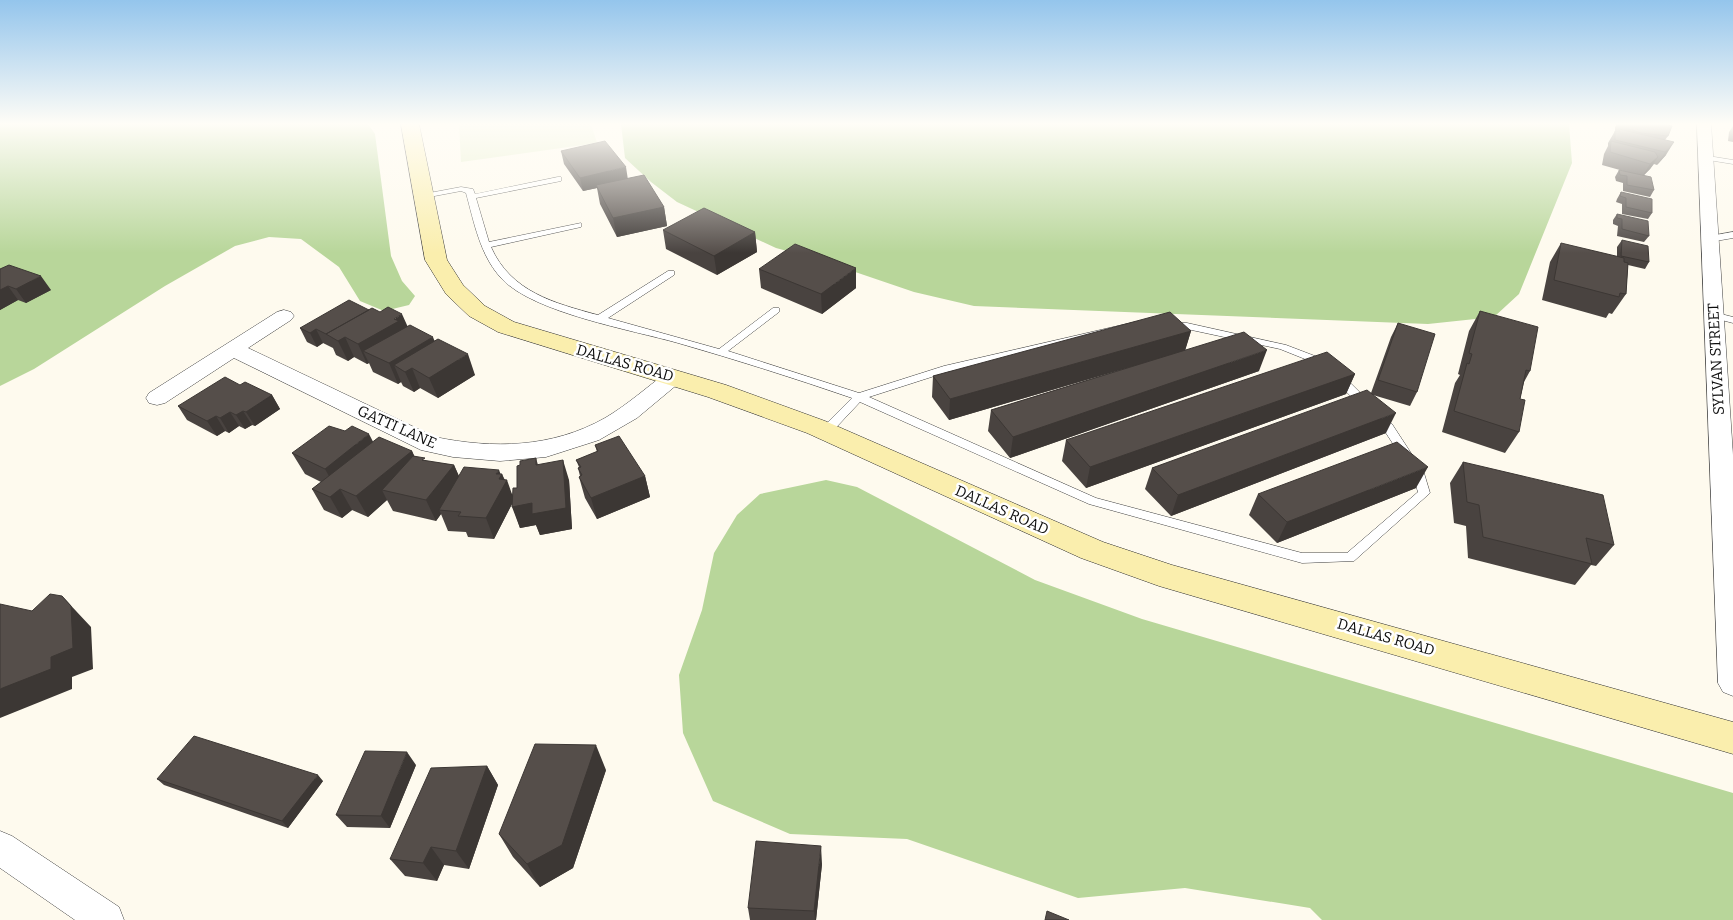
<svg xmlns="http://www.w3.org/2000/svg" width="1733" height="920" font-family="Bitter,serif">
<rect width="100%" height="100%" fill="#fefaee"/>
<path fill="#b8d69a" d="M0,124H368L375,134L391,256L402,281L415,296L409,305L384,311L360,301L339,267L301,239L269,237L235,246L165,286L34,369L0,386Z
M621,124H1569L1572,163L1519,294L1494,317L1428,324L974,306L914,292L817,259L776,248L677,202L651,182L625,158Z
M826,480L857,487L1035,580L1142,619L1733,793V920H1322L1310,908L1185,888L1078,898L907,839L790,834L713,801L683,733L679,675L702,610L714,553L737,515L760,494Z"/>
<path fill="#e4eecb" d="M459,124H591L597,143L461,162Z"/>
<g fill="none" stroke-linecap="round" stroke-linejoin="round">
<g stroke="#404040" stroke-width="1">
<path id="lane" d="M1702,155L1733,160V164L1702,159Z
M558,177H561V181L476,198L489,242L581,223V227L491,247C511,292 554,303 598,315L668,271H674V275L608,318L719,349L773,308H779V312L728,351L859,393L944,366L1135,322L1187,323L1286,345L1328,361L1392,424L1424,473L1430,493L1354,561L1302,563L1089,504L860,402L830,434H822L821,431L822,428L852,398C794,378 737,360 678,343C632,330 534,313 502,279C480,256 474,222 466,193L461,191L424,198L420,196L424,194L461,187L473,189L475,194ZM1135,328L1187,329L1280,349L1320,365L1384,430L1412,473L1418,492L1347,553H1302L1096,498L869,397L947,372Z
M1733,232V238L1710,242L1706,239L1710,236Z
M1713,312L1733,317V323L1710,317L1708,315Z"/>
</g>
<g stroke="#404040" stroke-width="1">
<path id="street" d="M1697,124H1711L1733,455V696L1723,692L1718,683Z
M284,310L291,312L294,316L291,320L248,348L435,437C493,449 552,448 605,418C627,405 646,388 666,373L674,371L682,373L685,378L637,418L599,440L546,457L500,461L453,457L421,450L234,358L165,403L157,405L149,403L146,398L149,393L277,312Z
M0,831L12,836L119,907L124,920H75L0,868Z"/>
</g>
<g stroke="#2f2f2f" stroke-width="1">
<path id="secondary" d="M401,124H419L447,260L463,285L485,306L514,322L726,385L825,421L1103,542L1172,565L1733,722V754L1159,586L1081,558L807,433L708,397L498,332L469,316L446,294L425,260Z"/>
</g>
<use href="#lane" fill="#fff" fill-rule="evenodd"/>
<use href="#street" fill="#fff" fill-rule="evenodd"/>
<use href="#secondary" fill="#faeead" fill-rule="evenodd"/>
</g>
<path fill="#494340" d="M1617,124H1662L1668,136L1665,140L1666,155L1657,165L1654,164L1650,169L1644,175L1654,190L1650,197L1623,191V183L1616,181L1615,177L1619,170L1627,172L1602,165L1604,154L1608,146V143L1615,131V127Z
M1733,126V142L1728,141L1729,132Z
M561,151L628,179L664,207L667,226L617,237L600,204L597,188L583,191L564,164Z
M1621,192L1652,213L1648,219L1622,214V204L1616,202L1617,199Z
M1617,214L1649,236L1644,242L1617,236L1618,226L1613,224V220Z
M663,230L755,232L757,252L717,275L666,249Z
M1622,240L1649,262L1645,269L1628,265L1626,294L1612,314L1609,313L1606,318L1542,300L1550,262L1561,243L1617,257V247Z
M0,269L51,290L26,303L18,300L0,310Z
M759,269L856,288L822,314L761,288Z
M369,310L407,326L435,341L475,375L438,398L420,388L414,392L403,386L401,382L398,384L373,372L369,363L367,364L354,357L348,361L336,355L333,348L323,343L317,347L307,342L300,328Z
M1480,311L1530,371L1524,382L1520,399L1519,432L1505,453L1442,432L1455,383L1460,375L1458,374L1469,331Z
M1398,323L1417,392L1410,406L1373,395L1386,433L1171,516L1145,489L1152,468L1371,393L1391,337Z
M1191,331L1185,350L1259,371L1010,458L988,431L991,410L1137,365L949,420L932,397L933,376Z
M1355,374L1346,394L1086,488L1062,461L1066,440Z
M240,385L272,395L280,409L255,426L252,425L245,429L239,426L229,433L225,431L217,436L187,420L178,406Z
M373,442L412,451L414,456L426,461L454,465L459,476L502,474L512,495L517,488L520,465L536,458L538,465L569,480L572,529L540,535L536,525L520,528L512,504L494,539L468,537L466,532L448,531L441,514L436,521L393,511L387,500L368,517L352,510L342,518L324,510L312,489L321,482L305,474L292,453Z
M595,445L645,476L650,497L597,519L585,498L579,477L580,476L578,468L579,467L576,460L597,452Z
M1463,462L1614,545L1596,566L1591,565L1575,585L1468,558L1466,526L1454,523L1450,483Z
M1416,488L1277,543L1249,515L1258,494Z
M416,765L390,828L347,827L336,815Z
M487,766L498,785L469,869L444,865L437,881L405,876L390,859Z
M606,770L573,868L540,887L513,857L499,834Z
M157,779L323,781L288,828L164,785Z
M822,864L816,920H750L748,908Z"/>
<path fill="#3c3734" d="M1674,142L1666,155L1657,165L1665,152Z
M1658,157L1650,169L1642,177L1650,164Z
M626,167L628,180L596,185L597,188L583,191L580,178Z
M664,207L667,226L617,237L613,218Z
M755,232L757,252L717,275L714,256Z
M856,268V288L822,314L821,294Z
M41,276L51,290L26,303L16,289Z
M8,286L18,300L0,310V290Z
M402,314L411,334L363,351L369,363L367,364L358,344Z
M316,329L323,343L317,347L310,333Z
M1191,331L1185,351L949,420L950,399Z
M345,337L354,357L348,361L338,341Z
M433,337L441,358L412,368L420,388L414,392L405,372L394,365L401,382L398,384L389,363Z
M1267,350L1259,371L1010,458L1013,437Z
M468,354L475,375L438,398L429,378Z
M1355,374L1346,394L1086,488L1090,467Z
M272,395L280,409L255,426L246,412Z
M243,411L252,425L245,429L236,415Z
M230,412L239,426L229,433L220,418Z
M1396,413L1386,433L1171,516L1178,495Z
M216,416L225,431L217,436L207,421Z
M369,434L380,455L337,490L325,469Z
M412,451L422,472L382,490L387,500L368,517L356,496Z
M563,460L569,480L572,529L540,535L536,525L520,528L512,507Z
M454,465L463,486L439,510L441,514L436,521L426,500Z
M1428,467L1416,488L1277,543L1287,522Z
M499,470L501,475L502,474L505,482L507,480L514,500L494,539L486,518L496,474Z
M645,476L650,497L597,519L591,498Z
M340,489L352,510L342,518L330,497Z
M62,596L91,627L93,669L72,677V689L0,718V689L51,657Z
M596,745L606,770L573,868L540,887L527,864Z
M407,752L416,765L390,828L381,816Z
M487,766L498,785L469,869L456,851Z
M318,775L323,781L288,828L282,821Z
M821,846L822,864L816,920H815L814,911Z
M431,847L444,865L437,881L423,863Z"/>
<path fill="#554e4a" stroke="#3c3734" d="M1623,124H1662L1672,126L1668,136L1641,133L1623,127Z
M1619,129L1674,142L1665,152L1615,140V131L1620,132Z
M605,141L626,167L580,178L561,151Z
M1611,141L1655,152L1658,157L1650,164L1610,152Z
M1619,170L1651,177L1654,190L1627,185V176L1620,175Z
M644,175L664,207L613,218L596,185Z
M1621,192L1652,199V213L1626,207V198L1620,196Z
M704,208L755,232L714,256L663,230Z
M1617,214L1648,221L1649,236L1622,229V219L1617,218Z
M1622,240L1648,246L1649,262L1621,256Z
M1561,243L1624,258V262L1628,263L1626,294L1620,293L1619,297L1554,280Z
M795,244L856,268L821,294L759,269Z
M9,265L41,276L16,289L8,286L0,290V269Z
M349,300L369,310L326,334L316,329L310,333L300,328Z
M388,307L402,314L394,319L399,321L358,344L345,337L338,341L326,334L372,308L380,312Z
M1480,311L1538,327L1530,371L1526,370L1520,399L1525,400L1519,432L1454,411L1467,363L1469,364L1472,354L1469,353Z
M1170,312L1191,331L950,399L933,376Z
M1398,323L1435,334L1417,392L1378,380Z
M410,325L433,337L389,363L363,351Z
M1244,332L1267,350L1013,437L991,410Z
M438,339L468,354L429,378L412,368L405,372L394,365Z
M1327,352L1355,374L1090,467L1066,440Z
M225,377L240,385L245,382L272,395L246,412L243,411L236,415L230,412L220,418L216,416L207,421L178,406Z
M1367,390L1396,413L1178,495L1152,468Z
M329,426L345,431L352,426L369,434L325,469L292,453Z
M619,436L645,476L591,498L579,477L582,475L578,468L581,467L576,460L598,451L595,445Z
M379,437L412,451L356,496L340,489L330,497L312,489Z
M1397,442L1428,467L1287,522L1258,494Z
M413,456L425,458L422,460L454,465L426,500L382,490Z
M536,458V465L563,460L566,508L532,514V503L512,507L513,488H517V466L520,465V461Z
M1463,462L1603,495L1614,545L1586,538L1592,564L1483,537L1479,505L1467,502Z
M464,467L499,470L496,474H502L499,479L507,480L486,518L458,516L461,512L439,510Z
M50,594L62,596L71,606L73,648L51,657V669L0,689V604L32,611Z
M194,736L318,775L282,821L157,779Z
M535,744L596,745L562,845L527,864L499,834Z
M365,751L407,752L381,816L336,815Z
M487,766L456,851L431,847L423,863L390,859L431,768Z
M756,841L821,846L814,911L748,908Z
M1047,911L1069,920H1045Z"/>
<linearGradient id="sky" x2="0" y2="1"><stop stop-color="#94c5ec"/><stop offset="0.49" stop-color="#fffdf7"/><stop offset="1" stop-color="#fffdf7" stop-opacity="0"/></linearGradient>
<rect width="1733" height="253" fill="url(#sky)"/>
<g text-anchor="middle" stroke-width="5" stroke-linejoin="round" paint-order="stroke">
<g font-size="15" fill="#0d0d0d" stroke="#fff">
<text transform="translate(1716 359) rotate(-93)" y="5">SYLVAN STREET</text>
<text transform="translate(625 363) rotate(16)" y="5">DALLAS ROAD</text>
<text transform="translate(397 427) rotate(24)" y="5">GATTI LANE</text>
<text transform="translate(1002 510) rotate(24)" y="5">DALLAS ROAD</text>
<text transform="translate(1386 637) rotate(16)" y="5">DALLAS ROAD</text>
</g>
</g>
</svg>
